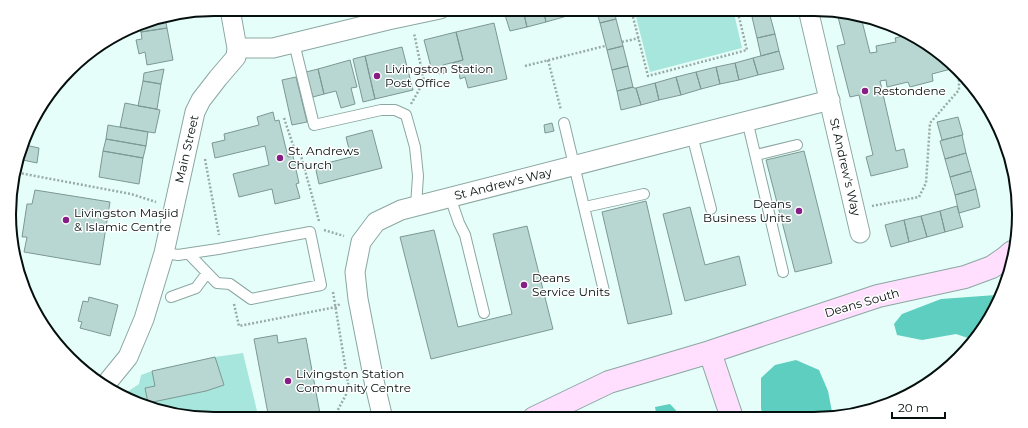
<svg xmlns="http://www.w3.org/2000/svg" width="1028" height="428" font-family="Montserrat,sans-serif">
<rect width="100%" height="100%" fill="#e6fef9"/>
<path fill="#a7e6dc" d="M634,9H733L742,48L650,72Z
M243,353L259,419H214L148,408L124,394L139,384L141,375L152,371L215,357Z"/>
<path fill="#5dcebf" d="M996,295L1000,296L984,328L974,340L956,334L922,340L897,335L894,324L902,314L941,299Z
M796,360L819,370L828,391L833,417H764L761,409V378L775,365Z
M670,404L683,418H657L655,407Z"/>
<path fill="#b9d7d2" stroke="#7c9893" d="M274,9H290L275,13Z
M528,9H543L546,22L527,27L523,10Z
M543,9H566L567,16L546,22Z
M566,9H614L616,19L600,23L596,9L567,16Z
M750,9H768L769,12L752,17Z
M523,10L527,27L510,31L505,15Z
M769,12L775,34L757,38L752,17Z
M837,13L861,17L870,53L877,52L876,46L896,42L895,38L907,35L949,60L951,69L932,74L933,81L910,87L908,82L887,87L886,80L880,81L896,151L904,149L908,167L871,176L866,157L873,155L859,95L850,97L837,46L845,44Z
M165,17L167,28L141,32L140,30L135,31L134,28L148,20Z
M616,19L623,46L607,50L600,23Z
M494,23L507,79L468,88L465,77L460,79L459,70L455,71L453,63L463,60L456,32Z
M167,28L173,60L147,65L145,52L139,54L136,40L142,39L141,32Z
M456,32L463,60L443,65L445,73L439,74L437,66L431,67L424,40Z
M775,34L779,51L761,56L757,38Z
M623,46L628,66L612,70L607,50Z
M402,47L413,90L375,99L365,56Z
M779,51L784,69L758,75L753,58Z
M365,56L375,99L363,102L353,59Z
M753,58L758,75L739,80L735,63Z
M350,60L357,87L351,88L355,104L341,108L336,91L324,94L318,69Z
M735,63L739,80L720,84L716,67Z
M628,66L633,87L617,91L612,70Z
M716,67L720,84L701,89L696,72Z
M164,69L161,84L143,81L144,73Z
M318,69L324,94L313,97L306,72Z
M696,72L701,89L681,95L676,77Z
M296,77L307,122L292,125L282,80Z
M676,77L681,95L659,100L655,83Z
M143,81L161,84L157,109L138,106Z
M655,83L659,100L641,105L636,88Z
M633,87L634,88H636L641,105L621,110L617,91Z
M125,103L160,110L155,133L120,127Z
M273,112L275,121L279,120L288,157L293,156L299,183L296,184L300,198L275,204L272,189L239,197L233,174L269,165L265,146L215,158L212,143L225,140L224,134L259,125L257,117Z
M958,117L963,135L942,140L937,122Z
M552,123L554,131L545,133L544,125Z
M108,125L148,132L146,146L106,139Z
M372,130L382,168L319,184L315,166L351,157L346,137Z
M962,135L966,153L945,159L940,141Z
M106,139L146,146L143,158L103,151Z
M25,145L39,148L37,163L23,160Z
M103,151L143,158L139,184L99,177Z
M804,151L832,263L795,272L766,160Z
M966,153L971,171L950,177L945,159Z
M971,171L976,189L955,195L950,177Z
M976,189L980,207L959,213L955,195Z
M35,190L110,202L100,265L24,252L27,237H22L27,204H32Z
M646,201L672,314L628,324L602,212Z
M957,206L963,227L945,232L940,211Z
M690,207L705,265L739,256L746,285L685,301L663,214Z
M940,211L945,232L927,237L921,216Z
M921,216L927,237L909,242L904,220Z
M904,220L909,242L891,247L885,225Z
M527,226L553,329L431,359L400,237L434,230L458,327L512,314L493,234Z
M89,297L118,305L110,336L80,328L82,322L78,321L83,301L88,302Z
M277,335L278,343L306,338L321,419H269L254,339Z
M215,357L224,385L206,391L148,403L145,388L155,386L152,371Z"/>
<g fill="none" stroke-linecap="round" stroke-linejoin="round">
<g stroke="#8ba7a2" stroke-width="12">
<path id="lane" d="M294,43L314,125L381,110H395L406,115L415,147L418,176L416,206
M747,120L783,272
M564,123L604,291
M692,135L711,209
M756,155L797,145
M450,197L459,223L465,235L484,313
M585,207L644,194
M164,253L178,255L218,249L310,232L321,285L251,299L230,284L217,283L189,254
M171,297L196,288L207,273"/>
</g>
<g stroke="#8ba7a2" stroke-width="21">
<path id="street" d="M808,9L860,233
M237,48H273L388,20L440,9
M106,384L128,357L144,319L164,253L195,112L201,100L218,78L236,57L237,48L230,9
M383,419L374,381L358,299L355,272L361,242L376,222L401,210L830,100"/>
</g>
<g stroke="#8ba7a2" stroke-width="24">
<path id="secondary" d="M710,352L732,418
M534,418L609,382L710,352L878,296L965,277L992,267L1005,258L1012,252"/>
</g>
<path stroke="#98aba7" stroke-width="2.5" stroke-dasharray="2 2" stroke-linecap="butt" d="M631,9L648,76L747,50L737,9
M622,42L639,38
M548,60L561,110
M525,66L605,46
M411,104L424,81L414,33
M284,118L295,151L301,156L319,221
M205,159L219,235
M14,172L131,194L156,202
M872,206L919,197L926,183L930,123L959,90V72
M324,230L344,236
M333,292L349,389L333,419
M234,304L239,326L336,307L341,303"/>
<use href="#lane" stroke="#fff" stroke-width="10"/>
<use href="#street" stroke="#fff" stroke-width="19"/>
<use href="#secondary" stroke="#ffdffd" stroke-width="22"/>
</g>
<g fill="#871e85" stroke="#fff" stroke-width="1.5">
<circle cx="377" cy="76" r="4"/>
<circle cx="865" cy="91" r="4"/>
<circle cx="280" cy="158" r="4"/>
<circle cx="799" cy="211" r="4"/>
<circle cx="66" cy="220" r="4"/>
<circle cx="524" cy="285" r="4"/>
<circle cx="288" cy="381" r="4"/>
</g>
<g text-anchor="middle" stroke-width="3" stroke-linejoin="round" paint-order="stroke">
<g font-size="12" fill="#050f0d" stroke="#fff" text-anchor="start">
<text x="385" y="73">Livingston Station<tspan x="385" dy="14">Post Office</tspan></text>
<text x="873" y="95">Restondene</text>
<text x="288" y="155">St. Andrews<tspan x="288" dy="14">Church</tspan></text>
<text x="791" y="208" text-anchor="end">Deans<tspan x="791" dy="14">Business Units</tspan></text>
<text x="74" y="217">Livingston Masjid<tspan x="74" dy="14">&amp; Islamic Centre</tspan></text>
<text x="532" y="282">Deans<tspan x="532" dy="14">Service Units</tspan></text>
<text x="296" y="378">Livingston Station<tspan x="296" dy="14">Community Centre</tspan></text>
</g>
<g font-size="12" fill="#050f0d" stroke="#fff">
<text transform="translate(187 149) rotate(-77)" y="4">Main Street</text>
<text transform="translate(845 167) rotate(77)" y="4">St Andrew's Way</text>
<text transform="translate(503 184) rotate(-14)" y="4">St Andrew's Way</text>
<text transform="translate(862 303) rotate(-16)" y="4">Deans South</text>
</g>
</g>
<path d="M0 0H1028V428H0ZM214 16H814A198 198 0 0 1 1012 214V214A198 198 0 0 1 814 412H214A198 198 0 0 1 16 214V214A198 198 0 0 1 214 16Z" fill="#fff" fill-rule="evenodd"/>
<path fill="none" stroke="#050f0d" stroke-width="2" d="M214 16H814A198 198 0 0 1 1012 214V214A198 198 0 0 1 814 412H214A198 198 0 0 1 16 214V214A198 198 0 0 1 214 16Z"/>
<path d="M892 412v6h53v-6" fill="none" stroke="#050f0d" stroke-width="2"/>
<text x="898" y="412" font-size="12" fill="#050f0d" stroke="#ffffff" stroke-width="3" paint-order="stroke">20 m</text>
</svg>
